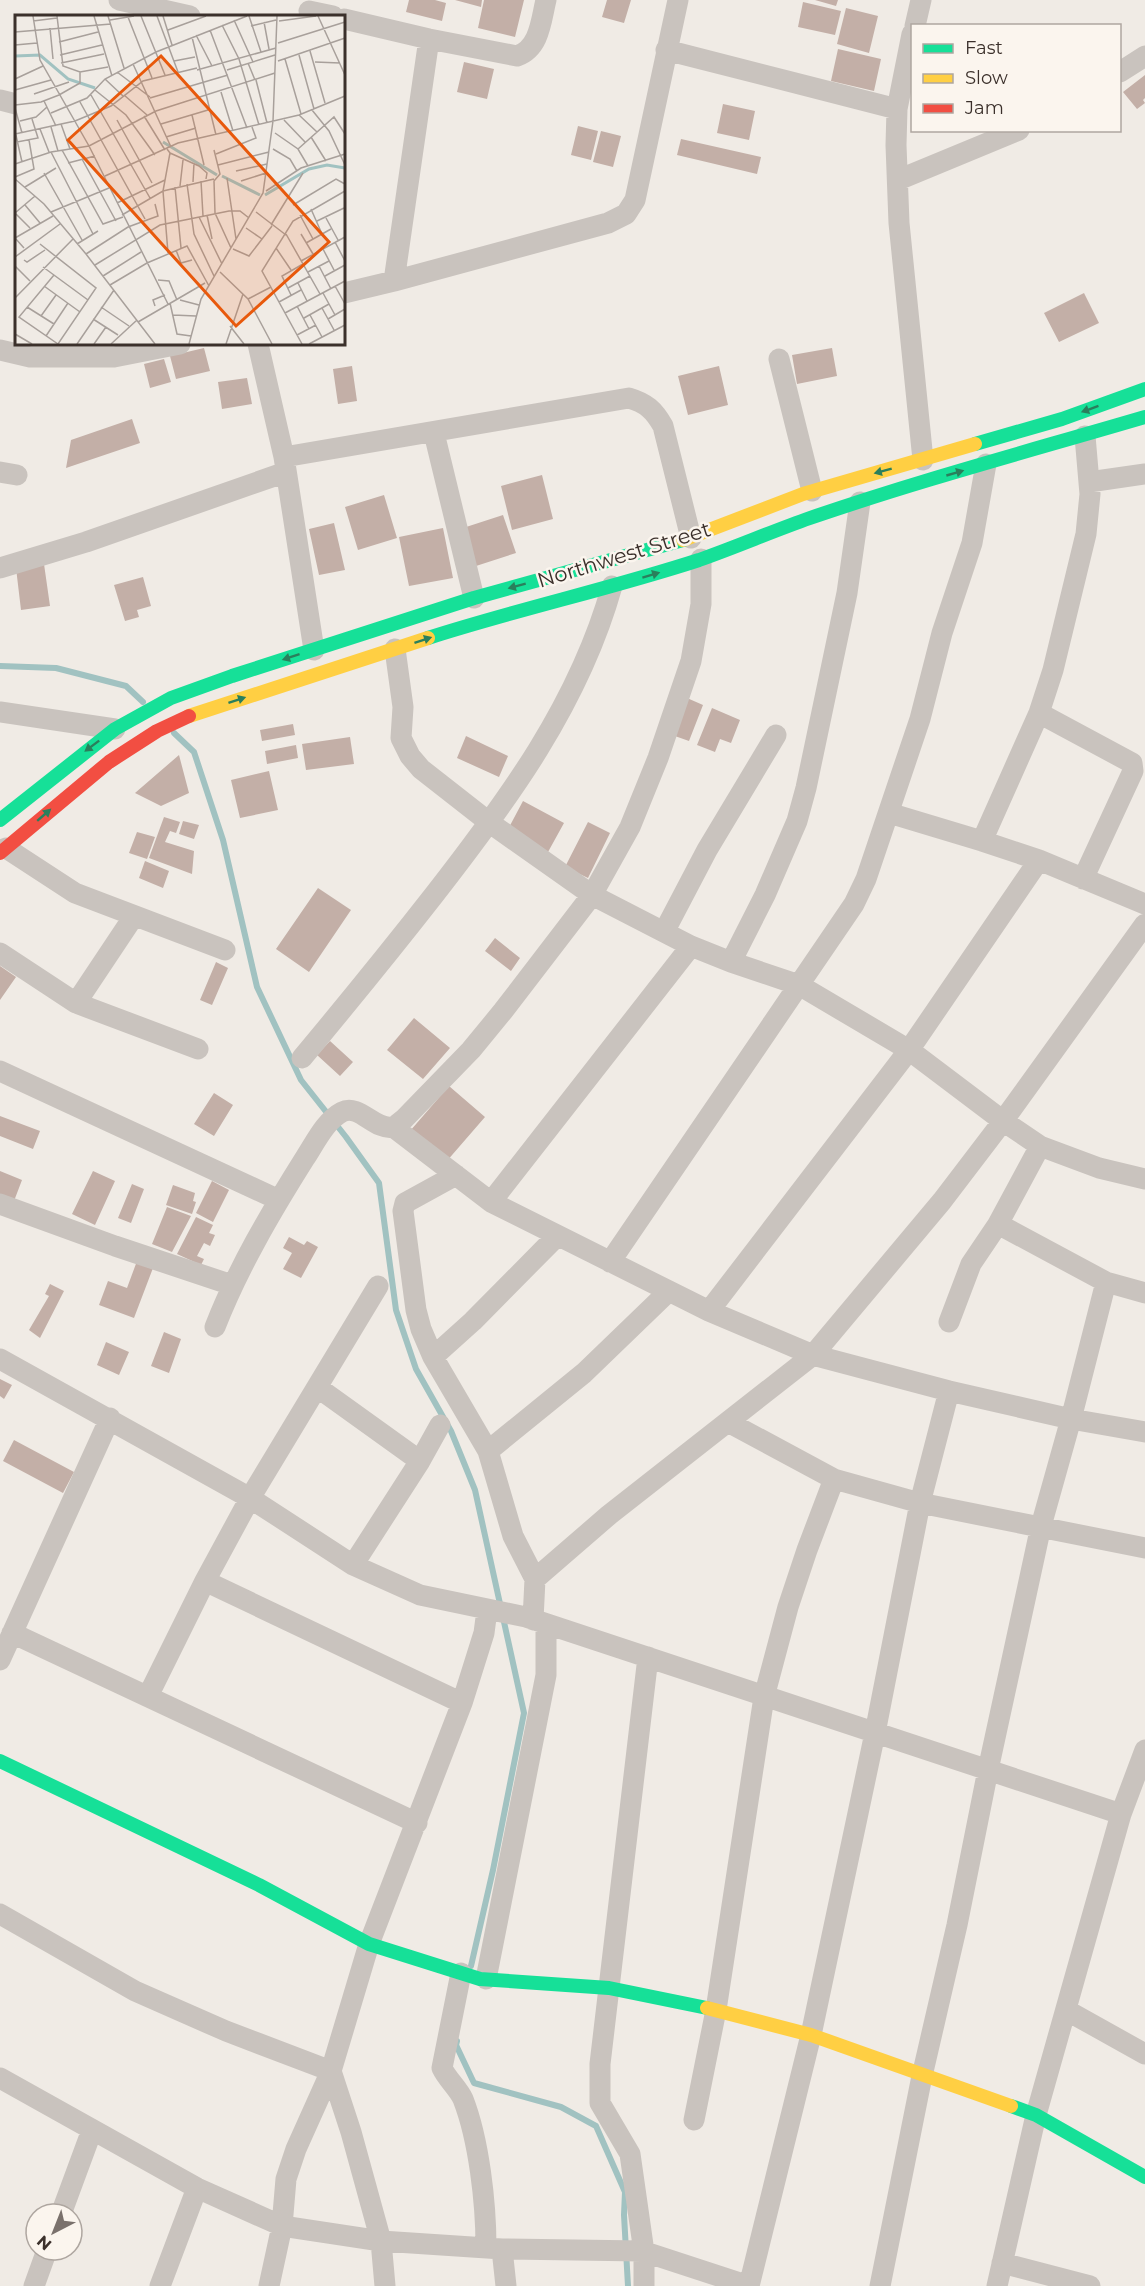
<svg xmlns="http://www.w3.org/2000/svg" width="1145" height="2286" font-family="Montserrat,sans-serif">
<rect width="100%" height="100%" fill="#f0ebe5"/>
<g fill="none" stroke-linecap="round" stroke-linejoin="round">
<path stroke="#a1c2c1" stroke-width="6" d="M0,666L56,668L126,686L143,702
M174,733L194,752L223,840L257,987L301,1080L346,1137L379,1183L396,1310L416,1369L451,1431L475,1490L524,1713L493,1870L471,1966
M457,2041L456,2045L474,2083L561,2107L596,2126L625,2192L624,2215L628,2286"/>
</g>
<path fill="#c3afa7" d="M409,0H435L446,3L442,21L406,12Z
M455,0H482L481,7Z
M484,0H524L515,37L478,28Z
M607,0H631L624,23L602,17Z
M815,0H838L836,6Z
M803,2L841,11L835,35L798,27Z
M846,8L878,16L869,53L837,44Z
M838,49L881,59L874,91L831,81Z
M464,62L494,69L487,99L457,92Z
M1145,75V98L1143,100L1145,103L1137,109L1123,92Z
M723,104L755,111L749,140L717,133Z
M578,126L598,131L591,160L571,155Z
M601,131L621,136L613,167L593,162Z
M681,139L761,157L757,174L677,155Z
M1084,293L1099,323L1059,342L1044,313Z
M204,348L210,371L176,379L170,356Z
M832,348L837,376L797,384L792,355Z
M164,359L171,382L150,388L144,364Z
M352,366L357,401L338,404L333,369Z
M719,366L728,405L688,415L678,376Z
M247,378L252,404L222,409L218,382Z
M132,419L140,443L66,468L71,440Z
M542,475L553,519L512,530L501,486Z
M384,495L397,538L358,550L345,507Z
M503,515L516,553L476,566L463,528Z
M334,523L345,570L319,575L309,529Z
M443,528L453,578L409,586L399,537Z
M44,564L50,606L21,610L16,568Z
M143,577L151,606L137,610L139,617L125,621L114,585Z
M687,698L703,705L689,741L672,735Z
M712,708L740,720L731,743L720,739L715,752L697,745Z
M293,724L295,735L262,741L260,730Z
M466,736L508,756L499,777L457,758Z
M350,737L354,764L306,770L302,744Z
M296,745L298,758L267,764L265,751Z
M179,755L189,793L161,806L135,793Z
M269,771L278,810L240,818L231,780Z
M523,801L564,823L548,852L507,831Z
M164,817L180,822L176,833L170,831L165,842L194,851L192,874L149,858Z
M183,821L199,825L194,839L179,834Z
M588,822L610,833L588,878L565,867Z
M137,832L155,837L147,859L129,853Z
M145,861L169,871L163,888L139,878Z
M318,888L351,910L309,972L276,949Z
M495,938L520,958L511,971L485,951Z
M216,962L228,968L212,1005L200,1000Z
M0,966L16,977L0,1000Z
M414,1018L450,1048L423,1079L387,1050Z
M330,1041L353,1062L340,1076L317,1055Z
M449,1086L485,1117L446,1162L410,1131Z
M214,1093L233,1105L214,1136L194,1124Z
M0,1116L40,1131L33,1149L0,1136Z
M0,1171L22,1180L14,1201L0,1196Z
M93,1171L115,1181L95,1225L72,1214Z
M212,1181L229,1190L213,1222L196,1213Z
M132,1184L144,1189L131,1223L118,1218Z
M173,1185L195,1193L193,1201L196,1202L192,1214L166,1205Z
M167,1207L191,1216L172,1252L152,1244Z
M196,1217L213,1225L209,1233L215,1235L210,1246L204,1243L197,1256L204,1259L201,1265L177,1254Z
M289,1237L304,1245L307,1241L318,1247L301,1278L283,1269L292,1253L283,1248Z
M137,1261L153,1268L134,1318L99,1305L108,1281L127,1288Z
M50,1284L64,1291L40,1338L29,1330L49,1296L45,1294Z
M164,1332L181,1339L169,1373L151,1366Z
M106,1342L129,1352L119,1375L97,1365Z
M0,1379L12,1385L4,1399L0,1396Z
M14,1440L74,1472L63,1493L3,1461Z"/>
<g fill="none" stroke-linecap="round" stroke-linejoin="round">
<path stroke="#c9c3be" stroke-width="21" d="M119,0L190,16
M309,11L333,16
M344,19L429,39L517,56C540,48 541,20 546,0
M915,26L921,0
M912,34L897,109L896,145L899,223L923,460
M666,50L897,109
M1120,72L1145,56
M0,100L16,104
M898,180L1019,130
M394,281L429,39
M344,293L394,281L608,223L626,214L635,200L678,0
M258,344L284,457L314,650
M0,350L30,357H114L180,344
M779,359L812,491
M434,433L474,598
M1085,436L1090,494L1086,534L1053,670L1039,713L982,841L1039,860L1145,904
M284,457L629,398C646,403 654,410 663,426L691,538
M0,472L17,475
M1089,482L1145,474
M0,568L86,542L286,472
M395,649L403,707L401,738L410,756L421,769L490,823L592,895L691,946L731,962L799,985L909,1050L1003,1121L1040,1146L1099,1168L1145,1179
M0,712L115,729
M1039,713L1132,763L1133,771L1083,879
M889,813L982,841
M6,848L75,893L225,950
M664,932L707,850L776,735
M0,953L76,1003L198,1049
M731,962L765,895L797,821L806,788L847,593L860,502
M76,1003L134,916
M302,1058C347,1004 391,950 434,895C508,800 579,704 612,586
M0,1071L279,1200
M393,1127L491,1202L709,1311L813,1355L949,1391L1071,1419L1145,1432
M456,1175L405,1203L403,1211L416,1310L421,1329L433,1357L488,1451L513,1536L535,1579
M491,1202L691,946
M0,1204L115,1246L232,1285
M998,1224L1040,1146
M610,1262L854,904L866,879L920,719L942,633L972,543L986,464
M709,1311L909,1050L1039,860
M949,1322L971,1264L998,1224L1106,1282L1145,1293
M215,1327C238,1268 271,1212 305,1158C315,1143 325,1121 342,1112C359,1103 375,1131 393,1127C396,1126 401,1121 404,1119L471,1050L503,1011L592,895L630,827L658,758L691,661L701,604V559
M433,1357L473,1321L557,1236
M0,1359L250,1498L353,1565L420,1595L526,1617L1121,1814
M317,1387L420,1461
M728,1422L834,1479L920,1503L1145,1548
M488,1451L584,1373L669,1291
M353,1565L420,1461L440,1425
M205,1581L462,1703
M533,1620L535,1579L609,1515L813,1355L942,1201L1003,1121L1145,924
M12,1633L417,1823
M0,1660L110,1418
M148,1696L205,1581L250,1498L378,1286
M0,1914L135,1991L226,2031L331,2071
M461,1973L442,2068C447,2079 458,2088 463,2099C479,2140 486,2203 486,2247
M486,1979L546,1675V1624
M1066,2010L1145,2054
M331,2071L351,2132L381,2241L385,2286
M0,2078L197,2188L282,2226L381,2241L502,2249L642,2251L749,2286
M694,2120L716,2010L764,1697L788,1607L807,1550L834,1479
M61,2214L92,2130
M502,2249L506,2286
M1002,2263L1090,2286
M34,2286L47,2250
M160,2286L197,2188
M269,2286L282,2226L286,2179L296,2149L331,2071L369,1944L462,1703L484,1633L487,1610
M644,2286V2252L630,2154L600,2103V2064L648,1657
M749,2286L811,2035L875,1733L920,1503L949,1391
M880,2286L922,2076L957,1925L988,1770L1041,1526L1071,1419L1106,1282
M997,2286L1036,2115L1121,1814L1145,1750"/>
<path stroke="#16e098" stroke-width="14" d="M975,444L1062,419L1145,389
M428,638C518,609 610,589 699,560C736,547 773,531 810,518C920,480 1033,450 1145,417
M0,820L115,729L171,698L232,676L474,598L683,540
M0,1761L259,1885L369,1944L480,1979L609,1988L707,2008
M1011,2106L1036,2115L1145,2177"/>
<path stroke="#ffcf43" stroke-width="14" d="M683,540L803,494L975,444
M189,716L428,638
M707,2008L811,2035L1011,2106"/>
<path stroke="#f24e42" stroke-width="14" d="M0,853L109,762L157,731L189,716"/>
</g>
<defs><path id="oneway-solid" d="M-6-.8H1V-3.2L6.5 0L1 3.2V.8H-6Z" transform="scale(1.5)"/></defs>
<g fill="#2a7f5c">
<use href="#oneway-solid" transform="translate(1090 409) rotate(160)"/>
<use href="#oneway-solid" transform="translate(883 471) rotate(165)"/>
<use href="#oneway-solid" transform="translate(955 473) rotate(-16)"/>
<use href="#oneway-solid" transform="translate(651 575) rotate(-17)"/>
<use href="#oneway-solid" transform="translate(517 586) rotate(165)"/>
<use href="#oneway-solid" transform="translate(423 640) rotate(-18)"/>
<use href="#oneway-solid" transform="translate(291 657) rotate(162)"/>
<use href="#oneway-solid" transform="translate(237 700) rotate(-18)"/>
<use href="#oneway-solid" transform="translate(92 746) rotate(143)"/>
<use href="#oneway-solid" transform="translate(44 815) rotate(-41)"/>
</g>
<g text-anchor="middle" stroke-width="5" stroke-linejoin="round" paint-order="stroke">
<g font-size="21" fill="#3b302b" stroke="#fbf5ee">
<text transform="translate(624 555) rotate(-17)" y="7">Northwest Street</text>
</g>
</g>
<g transform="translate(15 15)">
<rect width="330" height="330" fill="#f0ebe5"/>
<path fill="none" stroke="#a1c2c1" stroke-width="3" d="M0,41L25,40L53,64L80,73M148,127L202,160M207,161L245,180M250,180L294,154L312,150L330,153"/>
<path fill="none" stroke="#a8a09b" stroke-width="1.5" d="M18,1L25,45L74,131L153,289M42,1L48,51L65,57L93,52M79,1L97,61M93,1L109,53M126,1L150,60M142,1L163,57M148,1L157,30M234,1L246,37M303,1L330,60M113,2L137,63M95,5L119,1M219,5L238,47M18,6L42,3M264,6L301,1M249,7L254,34M207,10L224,44L244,110M236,11L261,5M35,13L38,44M153,15L191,1M195,15L232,113M0,17L96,9M181,20L197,51M177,22L201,120M44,27L83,17M263,28L330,7M0,30L22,28M295,36L310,88M45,40L87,30M284,40L299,94M270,44L286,99M159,46L180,42M263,46L330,23M300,47L325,48M46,48L89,39M233,48L240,65M118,49L156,132M182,55L261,33M212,55L260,40M102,57L135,82M0,64L28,51M90,64L108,81M241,65L252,108M0,75L36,65M80,75L111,100L140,140M206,77L218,116M19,79L54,67M76,80L135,183M109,80L132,100M135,83L213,60M29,86L41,111M65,87L130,204M0,90L26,87L44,80L65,68V57M0,93L7,118M297,95L314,116L330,150M36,98L72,83L90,64L141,37L232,1M177,100L189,150M284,100L302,117M129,101L150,135M102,105L137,168M269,105L290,127M5,106L21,102L32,92M46,109L55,134M146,109L193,95M36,112L43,136M25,114L34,137M0,116L7,147M260,118L283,134L293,151M0,119L60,106L96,91L128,66L182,53M151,122L181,113M296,122L311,146M2,127L23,123L17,104M152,134L155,138L148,176L153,238M258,134L275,144L282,156M283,134L319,102L330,119M47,135L88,209L108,202M199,135L205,159L199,166L200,198L216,233M36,137L78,219M155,138L184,151L192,158L191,164M201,139L241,123L237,112M67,144L101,206M53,148L80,141M0,149L36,137L74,131L141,96L260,58M203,150L254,137M221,156L252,149M29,158L67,225M90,161L163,128L284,100L330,81M0,162L19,154L14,125M212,163L221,224M0,164L29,189L71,239L140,329M186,166L188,201M226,166L251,158M178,167L179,148M172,169L179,219L199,261M165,171L168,145M10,172L41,153M160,172L166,233M251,176L286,153L330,139M102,188L150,165M10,190L25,208M278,190L321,164L330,169M296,194L307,219M36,197L94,173M241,197L271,220M107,200L148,176L199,164M192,200L197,224M285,200L298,224M184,202L207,249M311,203L323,225M302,206L329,193M256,210L288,158M15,213L0,198L20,181M231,213L247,224M271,219L305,279M286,219L298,239M320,227L330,246M291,228L316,214M25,229L81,273L43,329L4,302L39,260M62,229L83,216M9,233L0,223L38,201M261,233L276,255M218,234L234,241L257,211M308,234L319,255M161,235L166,248L177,245M71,239L113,212L143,201L140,189M0,242L45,209M9,245L12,247L30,235M286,246L330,222M80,250L145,210L214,196H225L234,203M0,251L15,266M304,251L316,274M28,252L73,285M205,257L233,284L257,329M293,257L314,246M88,261L126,237M310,261L330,250M143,265L154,266L162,285M283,268L292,286M95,270L132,248L172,231L194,271M29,271L65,297M320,271L330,289M273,273L295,261M308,278L320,300M276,280L267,261L288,249M0,283L58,224M233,284L256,272M165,285L184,290M264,287L286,275M155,288L162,319L176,321M140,291L138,285L150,280M282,291L294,314M12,292L39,309M86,292L114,311M307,293L319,315M270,298L330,266M158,300L181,301M295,300L307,322M26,301L41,280M289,303L314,289M78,304L103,320M313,304L330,294M123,307L190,268M215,311L229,329M0,319L17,329M282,320L301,310M31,321L53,288M62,329L99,275M79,329L91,312M96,329L122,305M174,329L186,284L248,178L258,106L262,1M211,329L228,279M287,329L247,256L278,206L330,176M294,329L330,310"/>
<path fill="#e8590c" fill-opacity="0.15" stroke="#e8590c" stroke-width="3" d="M146,41L314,227L221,311L53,125Z"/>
<rect width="330" height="330" fill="none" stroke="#3b302b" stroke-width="3"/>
</g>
<rect x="911" y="24" width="210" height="108" fill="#fbf5ee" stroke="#aea6a0" stroke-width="1.5"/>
<rect x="923" y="44" width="30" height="9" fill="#16e098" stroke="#aea6a0" stroke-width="1.5"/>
<text x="965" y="54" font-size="18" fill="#3b302b">Fast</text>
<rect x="923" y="74" width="30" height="9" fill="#ffcf43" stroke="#aea6a0" stroke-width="1.5"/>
<text x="965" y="84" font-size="18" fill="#3b302b">Slow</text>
<rect x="923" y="104" width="30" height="9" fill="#f24e42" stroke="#aea6a0" stroke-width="1.5"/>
<text x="965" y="114" font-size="18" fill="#3b302b">Jam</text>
<g transform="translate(54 2232) rotate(222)"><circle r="28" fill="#fbf5ee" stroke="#aea6a0" stroke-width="1.5"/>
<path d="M0-4.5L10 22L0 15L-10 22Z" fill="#7a716c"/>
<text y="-9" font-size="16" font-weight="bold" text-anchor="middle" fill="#3b302b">N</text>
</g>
</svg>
